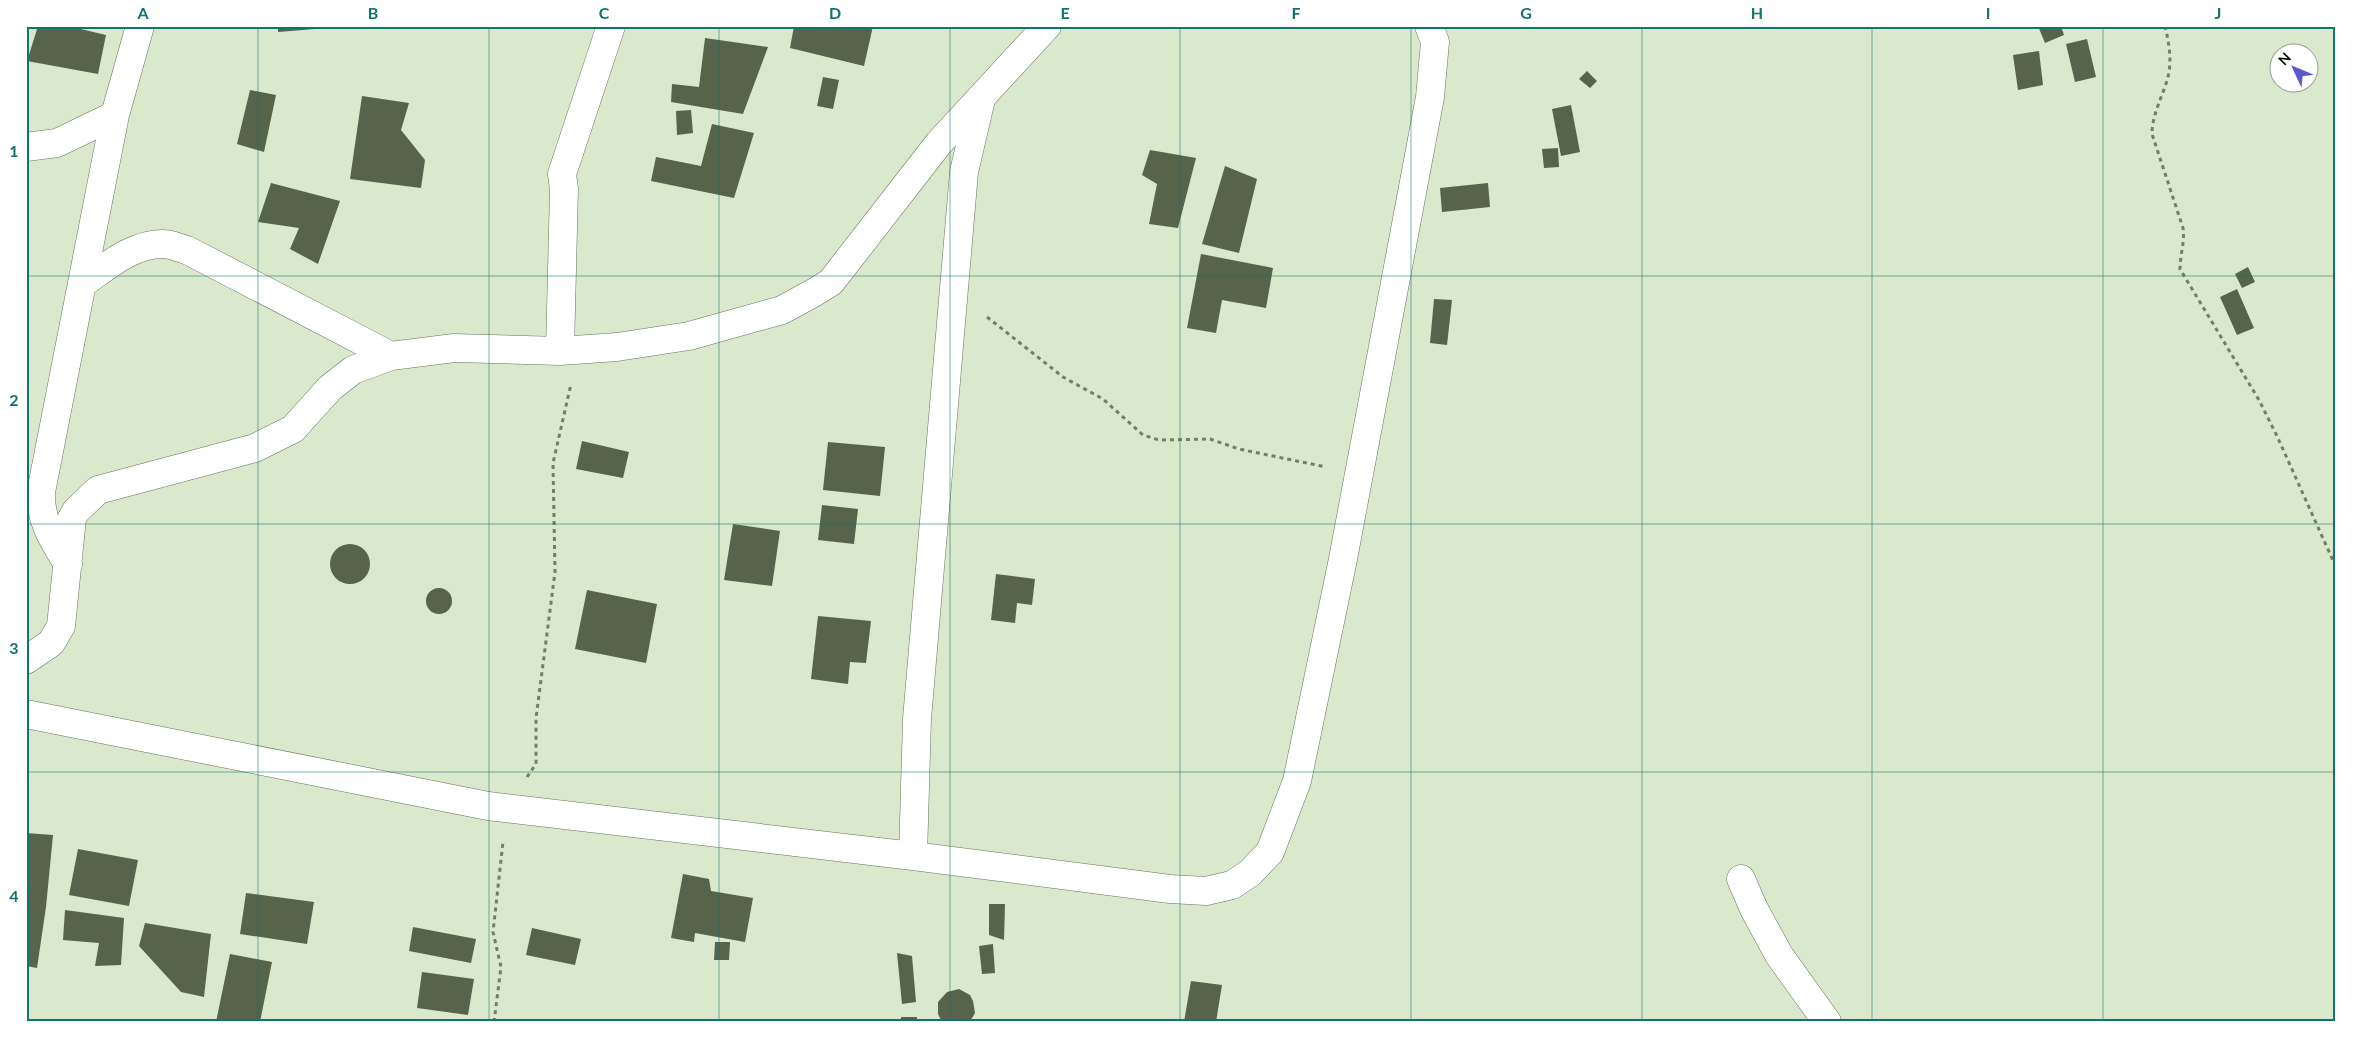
<svg xmlns="http://www.w3.org/2000/svg" width="2361" height="1048" font-family="Lato,sans-serif">
<rect width="100%" height="100%" fill="#dae8cc"/>
<path fill="#57634b" d="M38,26H68L106,35L98,74L27,61Z
M278,26H316L315,29L278,32Z
M794,26H873L864,66L790,48Z
M2038,26H2061L2064,35L2045,43Z
M705,38L768,47L743,114L671,102L672,84L699,87Z
M2087,39L2096,77L2075,82L2066,44Z
M2039,51L2043,85L2018,90L2013,55Z
M1587,71L1597,81L1590,88L1579,79Z
M823,77L839,80L833,109L817,106Z
M250,90L276,95L264,152L237,144Z
M362,96L409,103L401,130L425,160L421,188L350,179Z
M1571,105L1580,152L1561,156L1552,109Z
M691,110L693,133L677,135L676,111Z
M712,124L754,133L734,198L651,181L656,157L701,166Z
M1558,148L1559,167L1544,168L1542,149Z
M1150,150L1196,158L1178,228L1149,224L1157,184L1142,175Z
M1225,166L1257,179L1239,253L1202,244Z
M271,183L340,201L318,264L290,249L299,228L258,222Z
M1488,183L1490,207L1442,212L1440,188Z
M1201,254L1273,268L1266,308L1222,300L1216,333L1187,328Z
M2248,267L2255,282L2242,288L2235,274Z
M2237,289L2254,328L2237,335L2220,297Z
M1434,299L1452,300L1447,345L1430,343Z
M582,441L629,452L623,478L576,469Z
M828,442L885,447L880,496L823,490Z
M822,505L858,509L854,544L818,540Z
M733,524L780,531L772,586L724,580Z
M330 564a20 20 0 1 1 40 0a20 20 0 1 1-40 0Z
M996,574L1035,579L1032,605L1017,603L1015,623L991,620Z
M426 601a13 13 0 1 1 26 0a13 13 0 1 1-26 0Z
M587,590L657,604L646,663L575,649Z
M818,616L871,621L866,663L850,662L848,684L811,679Z
M26,833L53,835L46,907L37,968L26,966Z
M78,849L138,860L129,906L69,895Z
M683,874L709,879L711,891L753,898L745,942L695,933L694,942L671,938Z
M246,893L314,902L307,944L240,934Z
M989,904H1005L1004,940L989,935Z
M65,910L124,918L121,965L95,966L99,943L63,940Z
M145,923L211,934L204,997L181,992L139,946Z
M413,927L476,939L471,963L409,951Z
M532,928L581,939L575,965L526,955Z
M715,942H730L729,960H714Z
M993,944L995,973L982,974L979,946Z
M897,953L912,956L916,1002L902,1004Z
M230,954L272,962L260,1022H216Z
M422,972L474,979L468,1015L417,1008Z
M1191,981L1222,985L1216,1022H1184Z
M959,989L970,995L973,1001L975,1013L972,1018L970,1022H942L938,1014V1002L947,992Z
M901,1017H917V1022H901Z"/>
<g fill="none" stroke-linecap="round" stroke-linejoin="round">
<g stroke="#67735b" stroke-width="29">
<path id="street" d="M26,147L57,143L115,115
M82,284C106,267 133,243 164,244C171,244 179,248 187,250L391,356
M560,351L564,189L562,174L611,26
M68,564C53,540 40,521 41,492L115,115L140,26
M26,660L51,643L61,626L72,518L76,511L98,490L255,448L293,429L330,388L353,370L391,356L454,348L560,351L617,347L689,336L782,310L815,292L831,282L939,143L1047,26
M26,714L488,806L913,856L1170,889L1206,891L1232,885L1250,873L1270,852L1297,781L1343,559L1430,97L1435,42L1429,26
M913,856L917,719L964,172L981,99
M1741,879L1754,909L1779,955L1827,1022"/>
</g>
<path stroke="#747d6b" stroke-width="3" stroke-dasharray="4 4" stroke-linecap="butt" d="M2165,26C2169,43 2172,60 2168,77C2163,96 2152,114 2152,134L2183,228C2185,242 2180,255 2180,269L2259,400L2277,436L2335,565
M987,317L1063,377L1103,399L1143,435L1159,440L1210,439L1239,449L1326,467
M527,777L536,764V718L555,572L553,463L571,384
M494,1022L501,967L493,932L503,842"/>
<use href="#street" stroke="#fff" stroke-width="28"/>
</g>
<path fill="none" stroke="#0f766e" stroke-width="1" stroke-opacity="0.55" d="M258,26V1022M489,26V1022M719,26V1022M950,26V1022M1180,26V1022M1411,26V1022M1642,26V1022M1872,26V1022M2103,26V1022M26,276H2335M26,524H2335M26,772H2335"/>
<rect width="2361" height="1048" fill="none" stroke="#ffffff" stroke-width="55"/>
<g transform="translate(2294 68) rotate(314)"><circle r="24" fill="#ffffff" stroke="#9d9e9b"/>
<path d="M0-4L9 19L0 12L-9 19Z" fill="#5b57d0"/>
<text y="-8" font-size="14" font-weight="bold" text-anchor="middle" fill="#090d05">N</text>
</g>
<rect x="28" y="28" width="2306" height="992" fill="none" stroke="#0f766e" stroke-width="2"/>
<g font-size="16" text-anchor="middle" font-weight="bold" fill="#0f766e">
<text x="143" y="19">A</text>
<text x="373" y="19">B</text>
<text x="604" y="19">C</text>
<text x="835" y="19">D</text>
<text x="1065" y="19">E</text>
<text x="1296" y="19">F</text>
<text x="1526" y="19">G</text>
<text x="1757" y="19">H</text>
<text x="1988" y="19">I</text>
<text x="2218" y="19">J</text>
<text x="14" y="157">1</text>
<text x="14" y="406">2</text>
<text x="14" y="654">3</text>
<text x="14" y="902">4</text>
</g>
</svg>
